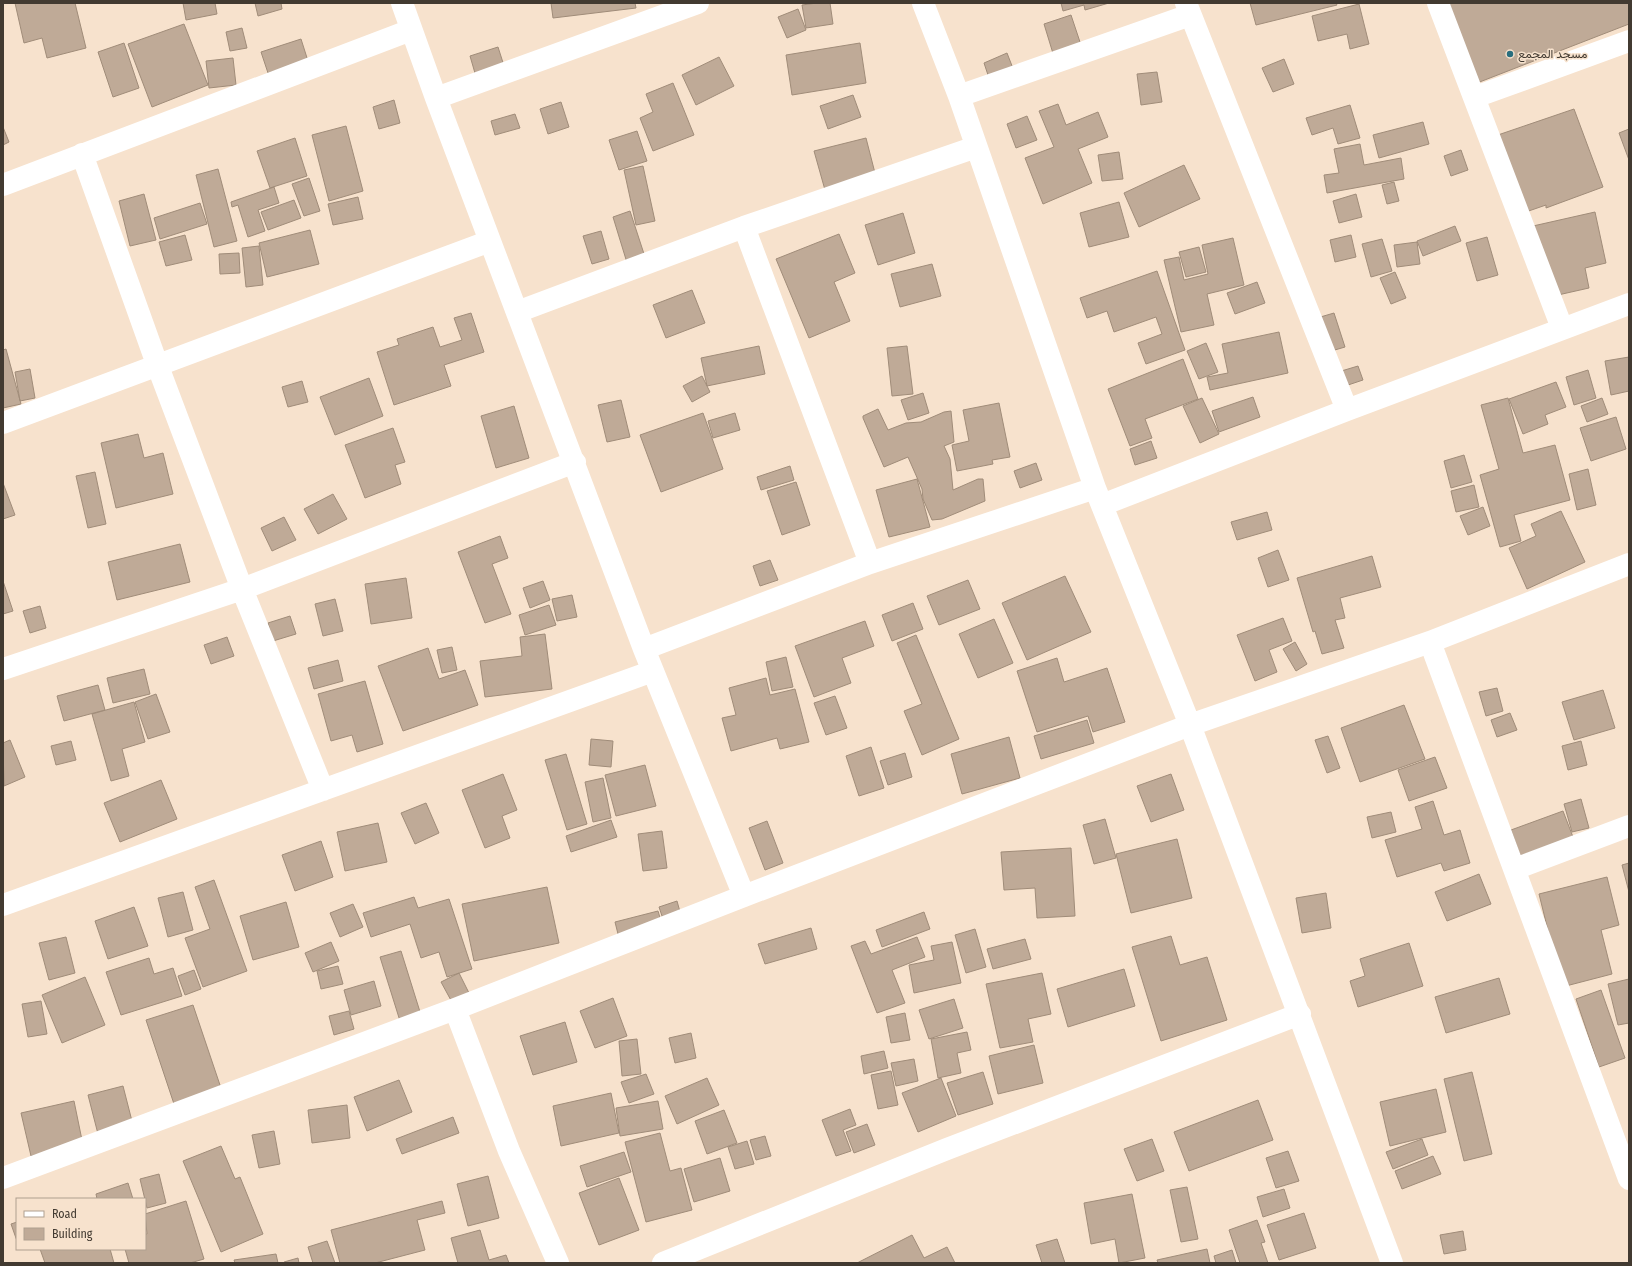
<svg xmlns="http://www.w3.org/2000/svg" width="1632" height="1266" font-family="'Fira Sans Condensed',Vazirmatn,sans-serif">
<rect width="100%" height="100%" fill="#f7e2cd"/>
<path fill="#bfaa97" stroke="#a08c79" d="M15,3H75L86,48L47,58L42,38L24,43Z
M183,3H215L217,14L186,20Z
M255,3H281L282,9L258,16Z
M551,3H635L636,8L553,18Z
M817,3H830L833,24L806,28L802,5Z
M1061,3H1109L1085,10L1084,5L1063,11Z
M1250,3H1336L1337,5L1256,25Z
M1449,3H1629V24L1477,83Z
M1359,4L1369,44L1350,49L1347,34L1318,41L1312,16Z
M798,9L806,30L787,38L778,17Z
M1071,15L1083,51L1055,60L1044,24Z
M184,24L208,85L152,107L128,44Z
M242,28L247,48L230,51L226,32Z
M301,39L308,61L268,73L261,52Z
M124,43L139,88L113,97L98,52Z
M860,43L866,83L792,95L786,55Z
M498,47L506,72L477,80L470,56Z
M1007,53L1014,71L990,81L984,63Z
M719,57L734,86L696,105L682,75Z
M233,58L236,85L209,88L206,61Z
M1284,59L1294,84L1273,92L1262,68Z
M1157,72L1162,102L1141,105L1137,74Z
M673,83L694,135L653,151L640,118L653,112L646,94Z
M853,95L861,117L828,129L820,106Z
M394,100L400,123L379,129L373,107Z
M561,102L569,127L548,134L540,109Z
M1058,104L1066,125L1098,112L1108,137L1078,149L1092,183L1043,204L1025,158L1054,147L1039,111Z
M1350,105L1360,138L1338,144L1333,128L1312,135L1306,118Z
M1574,109L1603,187L1546,208V205L1520,214L1492,137Z
M515,114L520,128L495,135L491,121Z
M1027,116L1037,140L1016,148L1007,124Z
M1423,122L1429,144L1379,158L1373,135Z
M346,126L363,191L329,201L312,135Z
M3,127L9,142L3,145Z
M1629,129V160L1619,133Z
M637,131L647,161L619,170L609,140Z
M295,138L307,176L270,188L257,151Z
M866,138L876,177L825,190L814,151Z
M1360,144L1364,165L1401,158L1404,179L1327,193L1324,175L1339,173L1334,149Z
M1461,150L1468,170L1451,176L1444,156Z
M1119,152L1123,179L1102,181L1098,155Z
M1184,165L1200,199L1139,227L1124,193Z
M643,166L655,221L636,225L624,170Z
M218,169L237,241L214,247L196,175Z
M309,178L320,211L304,216L292,184Z
M1394,182L1399,201L1387,204L1382,185Z
M274,187L279,203L258,210L265,231L248,237L238,205L232,207L231,202Z
M144,194L156,240L130,246L119,201Z
M1356,194L1362,217L1339,223L1333,201Z
M358,197L363,219L333,225L328,204Z
M294,200L301,218L268,230L261,212Z
M1119,202L1129,237L1089,247L1080,213Z
M200,203L207,224L160,239L154,218Z
M630,211L646,260L628,266L613,217Z
M1595,212L1606,263L1585,268L1589,288L1549,297L1533,226Z
M903,213L915,253L878,265L865,225Z
M1455,226L1461,241L1423,256L1417,241Z
M310,230L319,264L267,277L259,243Z
M601,231L609,259L592,264L583,236Z
M839,234L855,273L834,282L850,321L809,338L776,259Z
M185,235L192,260L166,266L159,242Z
M1351,235L1356,257L1335,262L1330,240Z
M1487,237L1498,275L1477,281L1466,243Z
M1233,238L1244,285L1207,294L1214,325L1181,332L1164,260L1179,257L1184,280L1208,274L1202,245Z
M1382,239L1392,271L1371,277L1362,244Z
M1417,242L1420,264L1397,267L1394,245Z
M259,246L263,285L246,287L242,248Z
M1199,247L1206,272L1186,277L1179,252Z
M239,253L240,273L220,274L219,254Z
M932,264L941,296L900,307L891,274Z
M1157,271L1185,350L1146,364L1138,343L1162,334L1156,317L1114,332L1107,311L1087,318L1080,298Z
M1395,272L1406,298L1391,304L1380,278Z
M1257,282L1265,303L1235,314L1227,293Z
M692,290L705,323L666,338L653,305Z
M471,313L484,352L444,365L451,386L394,405L377,352L399,345L397,339L433,327L440,347L462,340L454,318Z
M1334,313L1345,347L1328,352L1317,318Z
M1279,332L1288,373L1210,390L1207,377L1228,373L1222,344Z
M1206,343L1218,372L1199,379L1187,351Z
M759,346L765,374L707,386L701,358Z
M907,346L913,394L892,396L887,348Z
M6,349L21,404L3,408V350Z
M1629,357V391L1611,395L1605,361Z
M1183,359L1198,399L1145,419L1152,438L1130,446L1108,389Z
M1358,366L1363,380L1342,387L1338,372Z
M30,369L35,398L20,401L15,372Z
M1588,370L1596,398L1574,405L1566,377Z
M702,376L710,392L692,402L683,386Z
M369,378L383,416L335,435L320,397Z
M302,381L308,402L288,407L282,387Z
M1556,382L1566,407L1545,415L1548,424L1523,434L1509,399Z
M923,393L929,413L908,420L901,400Z
M1253,397L1260,417L1219,432L1212,411Z
M1202,398L1219,434L1200,443L1183,406Z
M1508,398L1523,453L1555,445L1570,500L1514,515L1521,541L1500,547L1480,475L1499,469L1481,405Z
M1602,398L1608,414L1587,422L1581,406Z
M621,400L630,437L607,442L598,405Z
M999,403L1010,457L992,460L993,464L957,471L952,445L969,441L963,410Z
M514,406L529,458L496,468L481,416Z
M878,409L888,430L906,423L921,422L944,412L951,411L954,442L944,446L950,459L953,490L978,479H983L985,501L942,519L932,520L923,499L922,489L908,457L884,467L863,418V416Z
M703,413L723,469L661,492L640,435Z
M735,413L740,430L713,438L708,421Z
M1616,417L1626,449L1591,461L1580,428Z
M393,428L405,462L395,465L401,484L365,498L345,445Z
M138,434L144,458L163,453L173,494L116,508L101,443Z
M1151,441L1157,458L1135,465L1130,449Z
M1464,455L1472,482L1451,488L1444,461Z
M1036,463L1042,480L1020,488L1014,471Z
M790,466L794,480L761,490L757,477Z
M1588,469L1596,505L1577,510L1569,474Z
M95,472L106,524L88,528L76,476Z
M917,479L930,527L889,537L876,490Z
M796,482L810,525L782,535L767,491Z
M3,483L15,515L3,519Z
M1474,485L1479,507L1456,512L1451,491Z
M333,494L347,519L318,534L304,509Z
M1483,507L1490,526L1468,535L1460,516Z
M1561,511L1585,562L1527,589L1509,548L1536,536L1531,524Z
M1267,512L1272,530L1237,540L1231,522Z
M284,517L296,540L272,551L261,528Z
M500,536L508,558L492,564L511,614L485,623L458,552Z
M180,544L190,582L117,600L108,562Z
M1278,550L1289,580L1268,587L1258,558Z
M1372,556L1381,587L1340,598L1345,618L1335,620L1344,648L1322,654L1315,631L1313,632L1297,578Z
M770,560L778,580L760,586L753,566Z
M1065,576L1091,632L1027,660L1002,603Z
M406,578L412,618L371,624L365,584Z
M968,580L980,609L939,625L927,596Z
M3,581L13,611L3,614Z
M543,581L550,600L530,608L523,588Z
M572,595L577,617L557,621L552,599Z
M335,599L343,631L323,636L315,604Z
M913,603L923,629L892,641L882,615Z
M549,605L556,625L525,635L519,615Z
M40,606L46,628L30,633L23,611Z
M290,616L296,634L273,641L268,623Z
M1283,618L1292,641L1269,650L1277,672L1255,681L1237,635Z
M994,619L1013,663L978,678L959,634Z
M865,621L874,646L842,658L851,683L814,697L795,646Z
M545,634L552,689L485,697L480,661L522,656L520,637Z
M916,635L959,739L922,755L904,711L922,704L897,643Z
M227,637L234,656L211,664L204,645Z
M1295,642L1307,664L1296,671L1283,649Z
M452,647L457,670L442,673L437,650Z
M428,648L439,679L465,670L478,705L403,731L378,666Z
M786,657L793,687L772,691L766,662Z
M1057,658L1064,682L1107,668L1125,722L1093,732L1088,716L1037,732L1017,671Z
M338,660L343,681L314,689L308,668Z
M144,669L150,694L113,703L107,678Z
M766,678L770,695L795,689L809,742L780,749L777,738L731,751L722,718L736,715L729,688Z
M365,681L383,744L357,752L352,735L331,741L318,694Z
M98,685L105,710L64,721L57,696Z
M1497,688L1503,711L1486,716L1479,692Z
M1603,690L1615,728L1574,740L1562,702Z
M156,694L170,732L148,739L135,702Z
M835,696L847,728L826,735L814,703Z
M134,702L145,742L122,749L129,776L111,781L92,714Z
M1404,705L1425,759L1360,782L1341,728Z
M1510,713L1517,730L1497,737L1491,720Z
M1087,720L1094,743L1041,759L1034,736Z
M1328,736L1340,768L1327,773L1315,740Z
M1009,737L1020,778L962,794L951,754Z
M591,739L613,741L611,767L589,765Z
M10,740L25,777L4,786L3,743Z
M71,741L76,760L56,765L51,746Z
M1581,741L1587,765L1568,770L1562,746Z
M871,747L884,788L859,796L846,756Z
M905,753L912,777L888,785L880,761Z
M566,754L587,824L567,830L545,760Z
M1435,757L1447,788L1409,801L1398,770Z
M645,765L656,806L616,816L605,775Z
M503,774L517,810L502,816L510,838L485,848L462,790Z
M1171,774L1184,810L1151,822L1137,786Z
M603,778L611,818L593,822L585,782Z
M161,780L177,819L120,842L104,803Z
M1581,799L1589,828L1572,832L1564,804Z
M1433,801L1444,835L1460,830L1470,863L1444,871L1441,863L1397,877L1385,840L1422,829L1415,807Z
M426,803L439,833L415,844L401,813Z
M1563,811L1573,837L1520,856L1511,830Z
M1391,812L1396,832L1372,838L1367,817Z
M1105,819L1116,858L1094,864L1083,825Z
M611,820L617,837L571,852L566,836Z
M767,821L783,863L765,870L749,828Z
M378,823L387,862L345,871L337,832Z
M662,831L667,868L643,871L638,834Z
M1177,839L1192,898L1131,913L1116,854Z
M321,841L333,877L295,891L282,855Z
M1071,848L1075,916L1037,918L1035,888L1004,890L1001,852Z
M1629,863V892L1622,865Z
M1479,874L1491,904L1447,921L1435,892Z
M1607,877L1619,925L1601,930L1612,974L1562,987L1539,894Z
M214,880L247,971L203,987L185,938L210,929L195,887Z
M547,887L559,943L474,961L462,904Z
M183,892L193,930L168,937L158,898Z
M1326,893L1331,928L1302,933L1296,898Z
M414,897L418,908L449,899L472,969L447,977L439,952L421,958L410,924L371,937L363,913Z
M677,901L682,919L665,925L659,907Z
M286,902L299,947L253,960L240,916Z
M353,904L363,927L340,937L330,913Z
M134,907L148,946L108,959L95,921Z
M658,911L664,931L620,942L615,922Z
M924,912L930,929L882,947L876,930Z
M811,928L817,949L765,964L758,944Z
M975,929L986,967L966,973L955,935Z
M1171,936L1180,965L1207,957L1227,1020L1161,1041L1132,947Z
M66,937L75,973L49,980L39,943Z
M917,937L925,957L892,970L905,1003L877,1013L851,946L865,941L871,954Z
M1025,939L1031,959L993,969L987,949Z
M331,942L339,961L313,972L305,953Z
M952,942L961,983L914,993L909,965L934,960L931,946Z
M1409,943L1423,986L1358,1007L1350,981L1365,976L1360,959Z
M401,951L421,1015L400,1021L380,957Z
M149,958L154,974L173,968L182,996L121,1015L106,972Z
M338,966L343,984L321,989L317,971Z
M1124,969L1135,1006L1068,1027L1057,989Z
M194,970L201,989L185,995L178,976Z
M459,973L470,995L453,1004L441,982Z
M1042,973L1051,1014L1028,1019L1033,1042L1000,1048L986,984Z
M85,977L105,1025L62,1043L42,995Z
M1499,978L1510,1014L1446,1033L1435,997Z
M1629,979V1023L1618,1025L1608,984Z
M374,981L381,1006L351,1015L344,990Z
M1601,990L1625,1058L1599,1067L1576,999Z
M613,998L627,1036L595,1048L580,1011Z
M954,999L963,1028L929,1039L919,1010Z
M41,1001L47,1034L28,1037L22,1004Z
M193,1005L223,1094L176,1110L146,1020Z
M349,1011L354,1029L334,1035L329,1016Z
M905,1013L910,1040L891,1043L886,1017Z
M565,1022L577,1062L533,1075L520,1036Z
M967,1032L971,1050L957,1053L961,1073L938,1078L931,1039Z
M691,1033L696,1058L675,1063L669,1038Z
M637,1039L641,1074L622,1076L619,1041Z
M1034,1045L1043,1083L998,1094L989,1056Z
M884,1051L888,1068L864,1074L861,1056Z
M914,1059L918,1081L896,1086L891,1063Z
M891,1071L898,1105L878,1109L871,1075Z
M983,1072L993,1104L958,1115L947,1083Z
M1472,1072L1492,1154L1464,1161L1444,1079Z
M646,1074L654,1094L629,1103L621,1082Z
M707,1078L719,1105L677,1124L665,1096Z
M941,1078L956,1116L918,1132L902,1093Z
M399,1080L412,1112L367,1131L354,1097Z
M123,1086L133,1125L98,1134L88,1095Z
M1436,1089L1446,1132L1390,1146L1380,1102Z
M611,1093L619,1133L561,1146L553,1106Z
M1258,1100L1273,1140L1189,1171L1174,1132Z
M74,1101L83,1145L31,1156L21,1113Z
M658,1101L663,1129L620,1136L616,1108Z
M347,1105L350,1138L312,1143L308,1110Z
M850,1109L856,1125L843,1130L851,1151L836,1156L822,1120Z
M724,1110L737,1143L707,1154L695,1121Z
M453,1117L459,1133L402,1154L396,1139Z
M867,1124L875,1145L854,1153L846,1132Z
M274,1131L280,1164L259,1168L252,1135Z
M660,1133L670,1171L681,1168L692,1210L646,1222L625,1142Z
M765,1136L771,1156L756,1160L750,1140Z
M1152,1139L1164,1171L1137,1181L1124,1149Z
M1422,1139L1428,1155L1393,1169L1386,1152Z
M747,1141L754,1164L735,1169L728,1147Z
M221,1146L235,1179L240,1177L263,1234L221,1252L183,1161Z
M1288,1151L1299,1181L1276,1188L1266,1158Z
M624,1152L631,1172L587,1187L580,1166Z
M1433,1156L1441,1174L1402,1189L1395,1171Z
M720,1158L730,1191L694,1202L684,1169Z
M159,1174L166,1203L147,1208L140,1179Z
M488,1176L499,1218L468,1226L457,1184Z
M619,1178L639,1230L599,1245L579,1193Z
M128,1183L133,1199H97L96,1194Z
M1187,1187L1198,1239L1181,1242L1170,1190Z
M1284,1189L1290,1208L1263,1217L1257,1197Z
M1132,1194L1145,1258L1119,1263L1115,1239L1091,1244L1084,1203Z
M186,1201L204,1259L190,1263H129L125,1249H145V1234H147L145,1214Z
M442,1201L445,1213L417,1220L425,1250L375,1263H340L331,1230Z
M1304,1213L1316,1248L1279,1260L1267,1225Z
M1257,1220L1265,1242L1261,1243L1268,1263H1240L1229,1230Z
M17,1222V1241L11,1224Z
M480,1230L489,1260L506,1255L509,1263H458L451,1238Z
M1463,1231L1466,1250L1444,1254L1440,1235Z
M912,1235L924,1258L947,1247L955,1263H857Z
M1057,1239L1065,1263H1042L1036,1245Z
M327,1241L335,1263H313L308,1247Z
M40,1249H110L114,1263H45Z
M1207,1249L1210,1263H1158L1157,1260Z
M1232,1250L1236,1263H1216L1214,1256Z
M276,1254L278,1263H235L234,1260Z
M298,1258L299,1263H285L284,1262Z"/>
<g fill="none" stroke-linecap="round" stroke-linejoin="round">
<path stroke="#fff" stroke-width="22" d="M402,3L436,98L644,649L744,896
M923,3L959,96L1095,488L1190,725L1392,1263
M1186,3L1347,410
M1438,3L1562,328
M959,96L1190,15
M1475,97L1629,41
M436,98L698,3
M82,154L157,364L242,589L323,790
M3,185L411,30
M744,227L870,563
M517,312L744,227L976,147
M3,423L490,241
M1102,505L1347,410L1629,304
M1430,642L1629,1179
M644,649L870,563L1095,488
M3,669L242,589L575,462
M1515,869L1629,826
M3,905L653,671
M455,1009L509,1151L558,1263
M3,1178L455,1009L744,896L1190,725L1430,642L1629,564
M663,1263L947,1149L1300,1014"/>
</g>
<circle fill="#296e7e" stroke="#f7e2cd" stroke-width="1.5" cx="1510" cy="54" r="4"/>
<g text-anchor="middle" stroke-width="3" stroke-linejoin="round" paint-order="stroke">
<g font-size="12" fill="#423a31" stroke="#f7e2cd" text-anchor="start">
<text x="1518" y="58">مسجد المجمع</text>
</g>
</g>
<rect width="1632" height="1266" fill="none" stroke="#423a31" stroke-width="8"/>
<rect x="16" y="1198" width="130" height="52" fill="#f7e2cd" stroke="#af9f8f"/>
<rect x="24" y="1211" width="20" height="6" fill="#ffffff" stroke="#af9f8f"/>
<text x="52" y="1218" font-size="12" fill="#423a31">Road</text>
<rect x="24" y="1228" width="20" height="12" fill="#bfaa97" stroke="#af9f8f"/>
<text x="52" y="1238" font-size="12" fill="#423a31">Building</text>
</svg>
